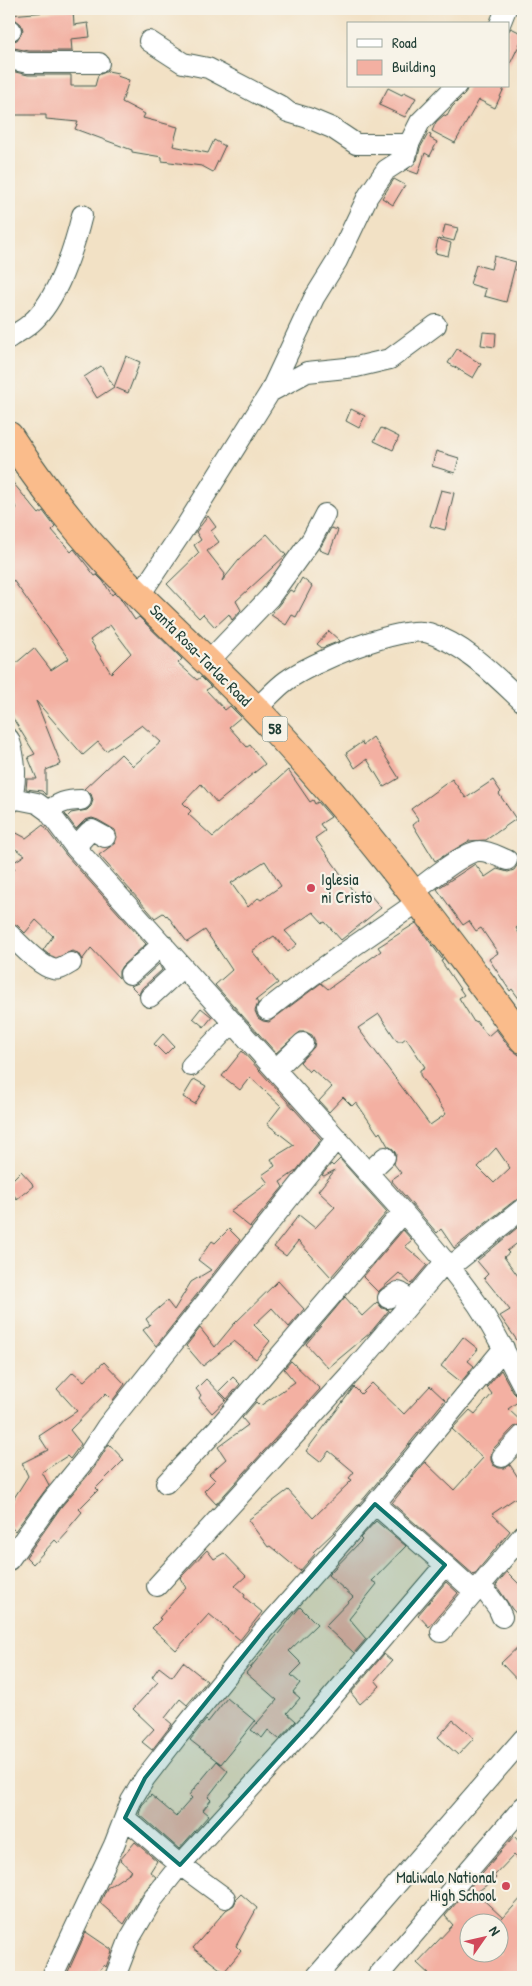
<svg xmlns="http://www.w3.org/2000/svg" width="532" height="1986" font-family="'Patrick Hand',sans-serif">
<rect width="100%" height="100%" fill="#f7f3e8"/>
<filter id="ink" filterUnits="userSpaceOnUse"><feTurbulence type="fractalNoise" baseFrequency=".02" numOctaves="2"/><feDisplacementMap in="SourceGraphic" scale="10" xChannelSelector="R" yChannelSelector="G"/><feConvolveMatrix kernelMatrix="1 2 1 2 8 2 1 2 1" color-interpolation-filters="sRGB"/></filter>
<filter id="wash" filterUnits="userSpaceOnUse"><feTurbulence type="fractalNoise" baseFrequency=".0096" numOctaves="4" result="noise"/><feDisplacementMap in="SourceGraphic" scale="20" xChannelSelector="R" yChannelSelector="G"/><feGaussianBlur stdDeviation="1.12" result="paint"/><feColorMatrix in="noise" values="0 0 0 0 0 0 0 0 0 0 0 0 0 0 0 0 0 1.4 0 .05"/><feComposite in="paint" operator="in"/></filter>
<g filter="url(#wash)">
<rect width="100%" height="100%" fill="#f2e1c5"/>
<g id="blocks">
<path fill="#f3b0a2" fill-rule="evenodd" d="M73,10L74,25L88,23L90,37L71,39L72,51H29L9,47V42L17,40L23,30L21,24L16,20L9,18V15Z
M511,28L523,34V37L508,68V32Z
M11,71L28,75H71V86H95L98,75L108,71L118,73L117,76L129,80L122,102L145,114L143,118L178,127L173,146L208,153L214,140L225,146L213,172L202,166L162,161V157L132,152V150L75,129L78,122L46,119V115H11Z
M468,86H505L495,108L479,100L455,143L432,131L436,122L444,115L447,116L452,107L465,94Z
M388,88L402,95L404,92L416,98L405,117L379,105Z
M428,134L431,135L430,138L437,142L430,156L425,153L418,174L407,170L417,160L420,148Z
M394,179L405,185L393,205L382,198Z
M445,225L458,228L454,241L442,238Z
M438,239L451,243L448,256L435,253Z
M494,256L516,262L506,302L484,296L486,289L470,284L476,265L491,269Z
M483,332L496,333L495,347L481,345Z
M457,349L481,364L473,378L448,363Z
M126,356L140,362L128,393L114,387L97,398L84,377L101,366L114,387Z
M351,409L365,416L359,428L346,421Z
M381,428L399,437L393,450L374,441Z
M436,451L459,458L455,473L432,466Z
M9,478L39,514L43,511L55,527L52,530L71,552L74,549L95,576L97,575L103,581L112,595L114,593L123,602L135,620L139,617L182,659L178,663L197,680L201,677L211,687L206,690L225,710L230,706L241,717L229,727L247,747L250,745L265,764L217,803L201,784L183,803L191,811L188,814L213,837L288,770L310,802L313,800L315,804L318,802L331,817L320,824L325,831L315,838L358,898L367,891L381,908L341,940L325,922L323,923L313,912L285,931L297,944L288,952L274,936L252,951L278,983L256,1000L258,1003L255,1011L258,1018L263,1021L269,1022L321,983L328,989L381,951L378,947L416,923L443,960L441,961L464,995L459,998L474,1022L476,1021L488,1036L496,1029L510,1048L523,1058V1199L514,1201L454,1248L441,1229L437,1233L391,1180L401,1173L394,1164L396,1154L393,1149L388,1146L380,1132L378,1134L356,1102L352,1106L343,1097L329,1112L319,1101L332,1087L312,1069L309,1072L300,1062L314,1047L315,1041L312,1035L306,1032H300L276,1053L215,985L232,970L205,930L187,942L167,915L166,916L163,913L155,918L99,855L115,843L117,837L115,830L98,820L92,818L85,820L76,829L65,814L67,817L71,813L87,810L91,806L93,800L91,794L84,789L121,754L133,766L161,742L142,725L106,751L98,742L83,755L36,701L61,764L46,770V795L42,791L26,789L27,779H37L28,757L35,754L9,712V669L34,648L51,670L69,658L13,580L9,583V515L17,508L9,498ZM110,625L131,653L111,673L90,640ZM265,861L281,886L261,900L258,898L248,907L231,883ZM379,1014L397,1041H402L406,1038L425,1067L420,1070V1075L446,1114L430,1125L358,1028ZM496,1148L510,1168L494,1183L478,1167Z
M441,490L454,493L445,530L430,526Z
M208,516L216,527L211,531L219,542L207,551L225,574L222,581L243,555L267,534L286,555L236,601L241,610L232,620L229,614L215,627L203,614L199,618L167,584L199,553L194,545L201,540L196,532Z
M331,528L338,530L329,554L319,550Z
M302,578L312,586L296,617L292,615L286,625L271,615L290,590L294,592Z
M329,631L340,641L322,648L317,644Z
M373,737L399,778L384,787L367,759L355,768L346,753L362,742L363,745Z
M452,779L466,798L493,780L501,792L499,794L516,819L486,840L469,841L435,861L413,825L419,820L411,809Z
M43,825L66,855L146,944L122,966L119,971V978L91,948L82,960L78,953L72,951L56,958L48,954L43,950L53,936L36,920L25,933L17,925L9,922V874L15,869L11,864L25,855L9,845V829L26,838Z
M523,851V922L516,928L523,940V1004L512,989L510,991L489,959L498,953L481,928L476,931L469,921L463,925L437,889L475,864L485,877L497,869L508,872L514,870L518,864L517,855Z
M159,964L162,970L142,988L139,994L131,986L138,983Z
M201,1008L212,1017L204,1027L193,1018Z
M163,1034L174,1046L165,1055L154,1044Z
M242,1051L321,1139L296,1171L280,1182L283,1187L250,1227L230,1211L268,1183L262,1175L275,1166L271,1159L294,1145L267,1124L281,1106L250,1077L240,1090L222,1076Z
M194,1079L206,1086L195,1104L183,1097Z
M340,1159L387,1212L331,1277L298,1241L286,1256L274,1247L299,1215L315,1228L335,1207L318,1191L335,1170L324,1176L322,1175L331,1164L333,1166Z
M21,1171L32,1183L33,1186L17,1199L9,1189V1183Z
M523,1223V1239L507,1251L509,1253L504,1257L518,1276L523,1272V1349L500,1316L510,1310L484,1278L488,1274L477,1261Z
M229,1229L240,1240L156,1346L143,1330L150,1325L146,1319L167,1301L174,1310L191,1282L211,1270L198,1260L212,1241L215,1243Z
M403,1230L412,1240L405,1246L427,1265L411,1284L399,1273L378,1292L363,1277Z
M278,1281L304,1309L289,1327L272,1308L254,1325L270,1341L256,1359L234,1341L203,1366L186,1346L200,1328L215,1347L234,1324Z
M345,1297L362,1316L377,1302L382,1308L389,1310L370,1333L328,1368L306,1344Z
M463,1337L478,1349L468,1361L474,1366L461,1382L441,1366Z
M291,1361L320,1389L216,1504L204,1491L215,1480L209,1474L226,1459L218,1447L248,1425L242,1418L256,1402L260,1406L295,1382L284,1369Z
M104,1362L125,1384L113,1400L106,1393L70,1430L81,1444L70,1459L67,1456L42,1472L49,1485L15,1531L9,1525V1506L28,1476L22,1463L48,1450L39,1436L77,1411L57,1389L73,1372L84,1381Z
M501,1370L513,1392L517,1396L523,1398L508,1409L523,1423L514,1427L493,1449L491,1454V1460L493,1465L499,1468H505L510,1465L523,1485V1493L492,1514L510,1531L474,1575L392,1503L425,1462L454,1490L483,1458L452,1429L470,1410L475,1414L492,1394L487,1387Z
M233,1377L240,1384L227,1399L219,1391Z
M206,1379L226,1400L212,1413L199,1398L201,1395L196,1389Z
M372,1383L404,1414L430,1386L445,1400L366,1496L333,1533L313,1552L315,1554L300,1571L270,1546L268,1547L248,1520L288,1490L313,1518L352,1480L349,1478L354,1472L329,1451L320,1462L306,1451L354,1387L361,1394Z
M109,1444L124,1460L96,1488L98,1490L79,1509L82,1512L67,1530L68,1532L58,1543L55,1540L33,1564L26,1557L61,1507L94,1468Z
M376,1521L406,1546L372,1581L377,1584L349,1619L366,1639L354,1653L325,1626L353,1597L328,1575L362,1540L360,1538Z
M207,1550L214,1559L224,1553L246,1576L235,1586L245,1595L244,1597L262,1612L240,1640L209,1614L176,1650L152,1628L161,1619L159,1618L186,1588L180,1578Z
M507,1572L523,1588V1621L512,1609L496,1585Z
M446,1582L458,1593L429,1627L418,1615Z
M300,1607L317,1624L289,1651L302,1664L291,1675L300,1683L293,1692L300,1698L287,1713L296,1721L279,1739L268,1730L262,1738L251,1730L277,1700L246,1673Z
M523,1642V1686L501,1663Z
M384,1654L392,1661L375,1680L380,1686L360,1704L351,1693Z
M183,1662L207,1681L187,1705L180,1699L165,1718L172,1724L152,1750L142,1742L154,1729L133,1709L158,1682L152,1677L159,1667L172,1677Z
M227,1698L255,1721L221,1764L217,1761L228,1771L208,1797L211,1800L203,1810L209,1815L179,1849L139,1814L142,1805L151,1795L176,1816L192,1798L189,1795L217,1761L190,1740L206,1720L208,1722Z
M453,1720L474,1738L458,1755L438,1737Z
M514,1836L523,1846V1864L514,1855L494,1876L496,1878L476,1893L503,1918L523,1896V1973L519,1977H432L417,1963L453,1925L445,1916ZM470,1924H500V1954H470Z
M135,1842L157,1861L150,1872L156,1877L143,1893L124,1924L100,1903L107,1888L132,1871L120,1860Z
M241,1894L257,1908L236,1946L241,1951L224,1972L193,1948L226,1910L234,1905L237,1898Z
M86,1932L111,1949L112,1951L106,1967L104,1965L94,1977H72L67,1974Z"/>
</g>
</g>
<g filter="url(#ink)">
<use href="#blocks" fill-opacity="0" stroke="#3f564a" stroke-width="1"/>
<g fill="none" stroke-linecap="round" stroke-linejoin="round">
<g stroke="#3f564a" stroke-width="22">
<path id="minor" d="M500,24L506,9
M9,30H11
M149,41L183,63L208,68L279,105L288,112L308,118L332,128L356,144H409L420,122L456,86
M9,59L28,63H99
M9,338C16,333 25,329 31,323C57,301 74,248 82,215
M270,392L314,298L337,261L368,196L386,170L406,157L409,144
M140,595L186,526L270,392L307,372L356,367L390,359L436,325
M209,661L270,597L312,539L325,514
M256,709C266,700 275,689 286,681C310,663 401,624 429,633C466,645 495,676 523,702
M9,739C16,758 18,785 9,804
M12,798L37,803L48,811L75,847L403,1212C429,1242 455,1272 478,1305C495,1331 509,1359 523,1386
M48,811C59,803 66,800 81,800
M75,847L89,832L92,830L105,837
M413,893C426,883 466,850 480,851C489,851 499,857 507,860
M9,934C19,943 39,966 53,969C60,971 65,966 71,963
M130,974L163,944
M150,997L175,974L176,970L170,960L173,956
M267,1010C316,970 368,937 419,901
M191,1066L233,1022
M276,1069L303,1043
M368,1173L385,1157
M450,1267L521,1210
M388,1298L398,1292L401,1293L411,1302
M502,1457L523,1435
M166,1483L218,1428L403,1212
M375,1504L445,1565
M9,1560L52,1500L84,1461L107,1426L337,1138
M481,1585L498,1608L502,1617
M157,1586L353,1371L446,1261
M441,1632L523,1535
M125,1818L180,1865L225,1898
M52,1977L114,1845L131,1801L145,1778L176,1738L264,1630L375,1504L504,1348
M115,1977L130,1938L153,1899L180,1865L308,1725L445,1565L475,1592
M316,1977L523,1739
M377,1977L523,1807"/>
</g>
<g stroke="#3f564a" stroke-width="30">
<path id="highway" d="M9,436C38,481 72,525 109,565C163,622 223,673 276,731C366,827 444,934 523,1039"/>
</g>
<use href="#minor" stroke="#fff" stroke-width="20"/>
<use href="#highway" stroke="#fabc8b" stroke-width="28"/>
</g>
</g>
<path fill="#0f766e" fill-opacity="0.2" stroke="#0f766e" stroke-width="4" stroke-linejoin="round" d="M375,1504L445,1565L308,1725L180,1865L125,1818L145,1778L264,1630Z"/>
<g fill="#d1495b" stroke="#f7f3e8" stroke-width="2">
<circle cx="311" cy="888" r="5"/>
<circle cx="506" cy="1886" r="5"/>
</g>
<g text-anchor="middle" stroke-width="4.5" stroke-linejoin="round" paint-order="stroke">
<rect fill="#f7f3e8" stroke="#60746a" stroke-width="1" x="262.5" y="716.5" width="25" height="25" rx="4"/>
<g font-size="15" font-weight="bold" fill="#1f3d34">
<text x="275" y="734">58</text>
</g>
<g font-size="16" fill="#1f3d34" stroke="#f7f3e8">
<text transform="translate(201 655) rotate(45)" y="6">Santa Rosa-Tarlac Road</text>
</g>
<g font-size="16" fill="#1f3d34" stroke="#f7f3e8" text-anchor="start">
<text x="321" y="885">Iglesia<tspan x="321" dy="18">ni Cristo</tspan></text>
<text x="496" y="1883" text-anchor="end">Maliwalo National<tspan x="496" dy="18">High School</tspan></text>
</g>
</g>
<rect width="532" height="1986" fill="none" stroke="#f7f3e8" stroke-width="30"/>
<rect x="347" y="22" width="162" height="65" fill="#f7f3e8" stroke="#a1aaa0"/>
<rect x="357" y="39" width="25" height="8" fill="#ffffff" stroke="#a1aaa0"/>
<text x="392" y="48" font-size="15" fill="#1f3d34">Road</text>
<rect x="357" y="60" width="25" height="15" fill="#f3b0a2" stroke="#a1aaa0"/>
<text x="392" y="72" font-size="15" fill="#1f3d34">Building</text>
<g transform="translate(484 1938) rotate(56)"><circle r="24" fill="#f7f3e8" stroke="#a1aaa0"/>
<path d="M0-4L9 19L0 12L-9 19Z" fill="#d1495b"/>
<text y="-8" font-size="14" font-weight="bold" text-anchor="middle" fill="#1f3d34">N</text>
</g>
</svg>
